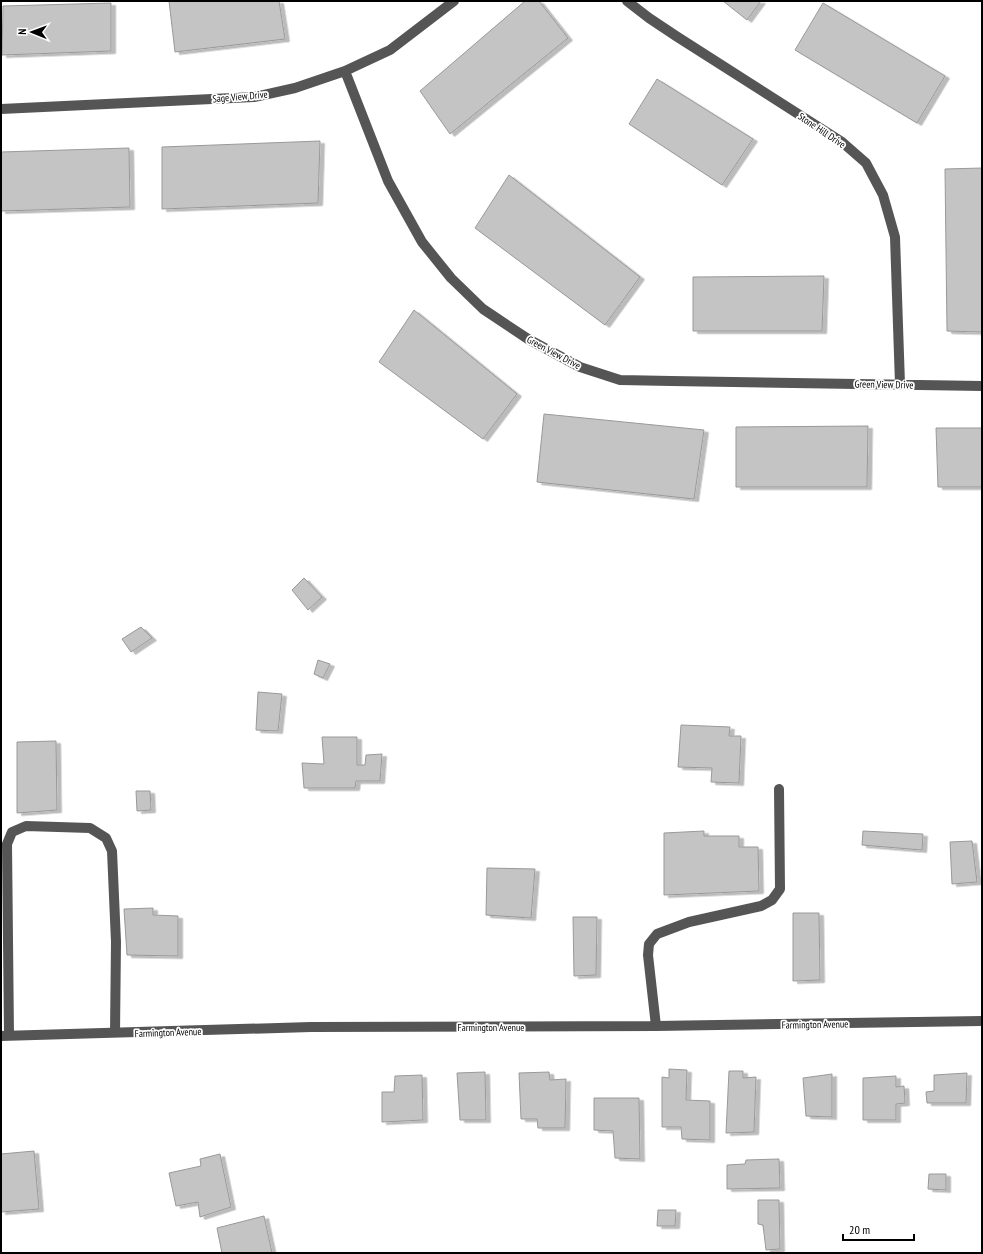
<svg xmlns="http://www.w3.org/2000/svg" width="983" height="1254" font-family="'PT Sans Narrow',sans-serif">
<defs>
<filter id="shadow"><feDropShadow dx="4.5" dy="2.5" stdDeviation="0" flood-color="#0004"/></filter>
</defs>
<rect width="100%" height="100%" fill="#fff"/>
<path fill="#c4c4c4" stroke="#999" filter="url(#shadow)" d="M169,1H279L285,39L175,52Z
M525,1H539L568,38L450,134L420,91Z
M723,1H761L747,20Z
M111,3V51L2,55L3,6Z
M823,3L945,76L917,123L795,50Z
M657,79L753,139L722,185L629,124Z
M320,141L318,203L162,209V147Z
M129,148L130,207L1,211V152Z
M982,168V332L947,331L945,169Z
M509,175L640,277L605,325L475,228Z
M824,276L822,331H693V277Z
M414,310L517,394L483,439L379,362Z
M544,414L704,430L694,499L537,482Z
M868,426L867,487H736V427Z
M936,428H982V487H938Z
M304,578L322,597L308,610L292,590Z
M141,627L152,638L131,652L122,639Z
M318,660L330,664L323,678L314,674Z
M258,692L282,694L278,731L256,730Z
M681,725L730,727L729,736H741L739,783L711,782L712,768L678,767Z
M322,737H357V765H365L366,755L382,754L380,781H356L355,788H304L302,763L324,764Z
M56,741L57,810L17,813V742Z
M136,791H150L151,810L137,811Z
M704,831V836H739V847H758L759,891L664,895V833Z
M863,831L923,834L922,850L862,845Z
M972,841L977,882L952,884L950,842Z
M487,868L535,869L531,918L486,915Z
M153,908V915L178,916V956L127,955L124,909Z
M793,913H819L820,980L793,981Z
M573,917H597L596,975L574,976Z
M669,1069L687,1070L686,1100L710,1101V1140L682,1139L681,1127H662V1077L669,1078Z
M729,1071H743V1078L756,1077L754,1132L726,1133Z
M485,1072L486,1120H460L457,1073Z
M549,1072L550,1080L566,1079L565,1128H538L537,1119H521L519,1073Z
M967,1073L966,1103H927L926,1092L934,1091V1075Z
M832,1074V1117L806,1116L803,1078Z
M422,1075L423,1120L382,1122V1092H394L395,1076Z
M896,1076V1087L904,1086L905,1103L896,1104V1120H863V1078Z
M594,1098H639L640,1159L615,1158L613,1131L594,1130Z
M34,1151L39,1209L1,1212V1154Z
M220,1154L231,1207L200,1217L198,1202L176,1206L169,1173L201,1166L200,1159Z
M779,1159L780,1188L727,1189V1165L745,1164L746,1160Z
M929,1174H946V1190L928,1189Z
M758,1200H779L780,1249L766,1250L763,1225L758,1224Z
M658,1210H676L675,1226H657Z
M264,1216L272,1253H222L217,1228Z"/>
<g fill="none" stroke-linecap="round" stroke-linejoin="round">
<path stroke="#555" stroke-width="10" d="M627,1L649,18L676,36L842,142L866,163L883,195L895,237L900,384
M345,71L388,181L422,242L451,278L483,309L528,339L580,367L620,380L671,381L982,386
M1,109L254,97L295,88L345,71L390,50L454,1
M656,1026L648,955L649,944L657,934L689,922L761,906L772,900L780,889L779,789
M1,1036L311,1027L656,1026L982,1021
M9,1036L7,844L12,832L26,826L90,828L106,838L112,851L116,942L115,1033"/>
</g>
<g text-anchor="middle" stroke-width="3.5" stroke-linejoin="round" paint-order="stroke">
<g font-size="10" fill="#000" stroke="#fff">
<text transform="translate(240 96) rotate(-5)" y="4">Sage View Drive</text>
<text transform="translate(822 130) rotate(34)" y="4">Stone Hill Drive</text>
<text transform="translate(554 352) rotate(28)" y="4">Green View Drive</text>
<text transform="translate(884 384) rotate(1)" y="4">Green View Drive</text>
<text transform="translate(815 1024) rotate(-1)" y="4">Farmington Avenue</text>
<text x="491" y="1031">Farmington Avenue</text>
<text transform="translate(168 1032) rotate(-2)" y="4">Farmington Avenue</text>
</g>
</g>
<rect width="983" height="1254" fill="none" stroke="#000000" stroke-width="4"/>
<g transform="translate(32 32) rotate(271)" stroke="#ffffff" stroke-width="3" paint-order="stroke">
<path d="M0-3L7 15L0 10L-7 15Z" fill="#000000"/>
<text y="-6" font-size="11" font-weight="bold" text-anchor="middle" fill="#000000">N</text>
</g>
<path d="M843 1234v6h71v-6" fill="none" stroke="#000000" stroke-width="2"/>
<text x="849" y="1234" font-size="12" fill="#000000" stroke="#ffffff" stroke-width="3" paint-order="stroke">20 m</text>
</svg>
